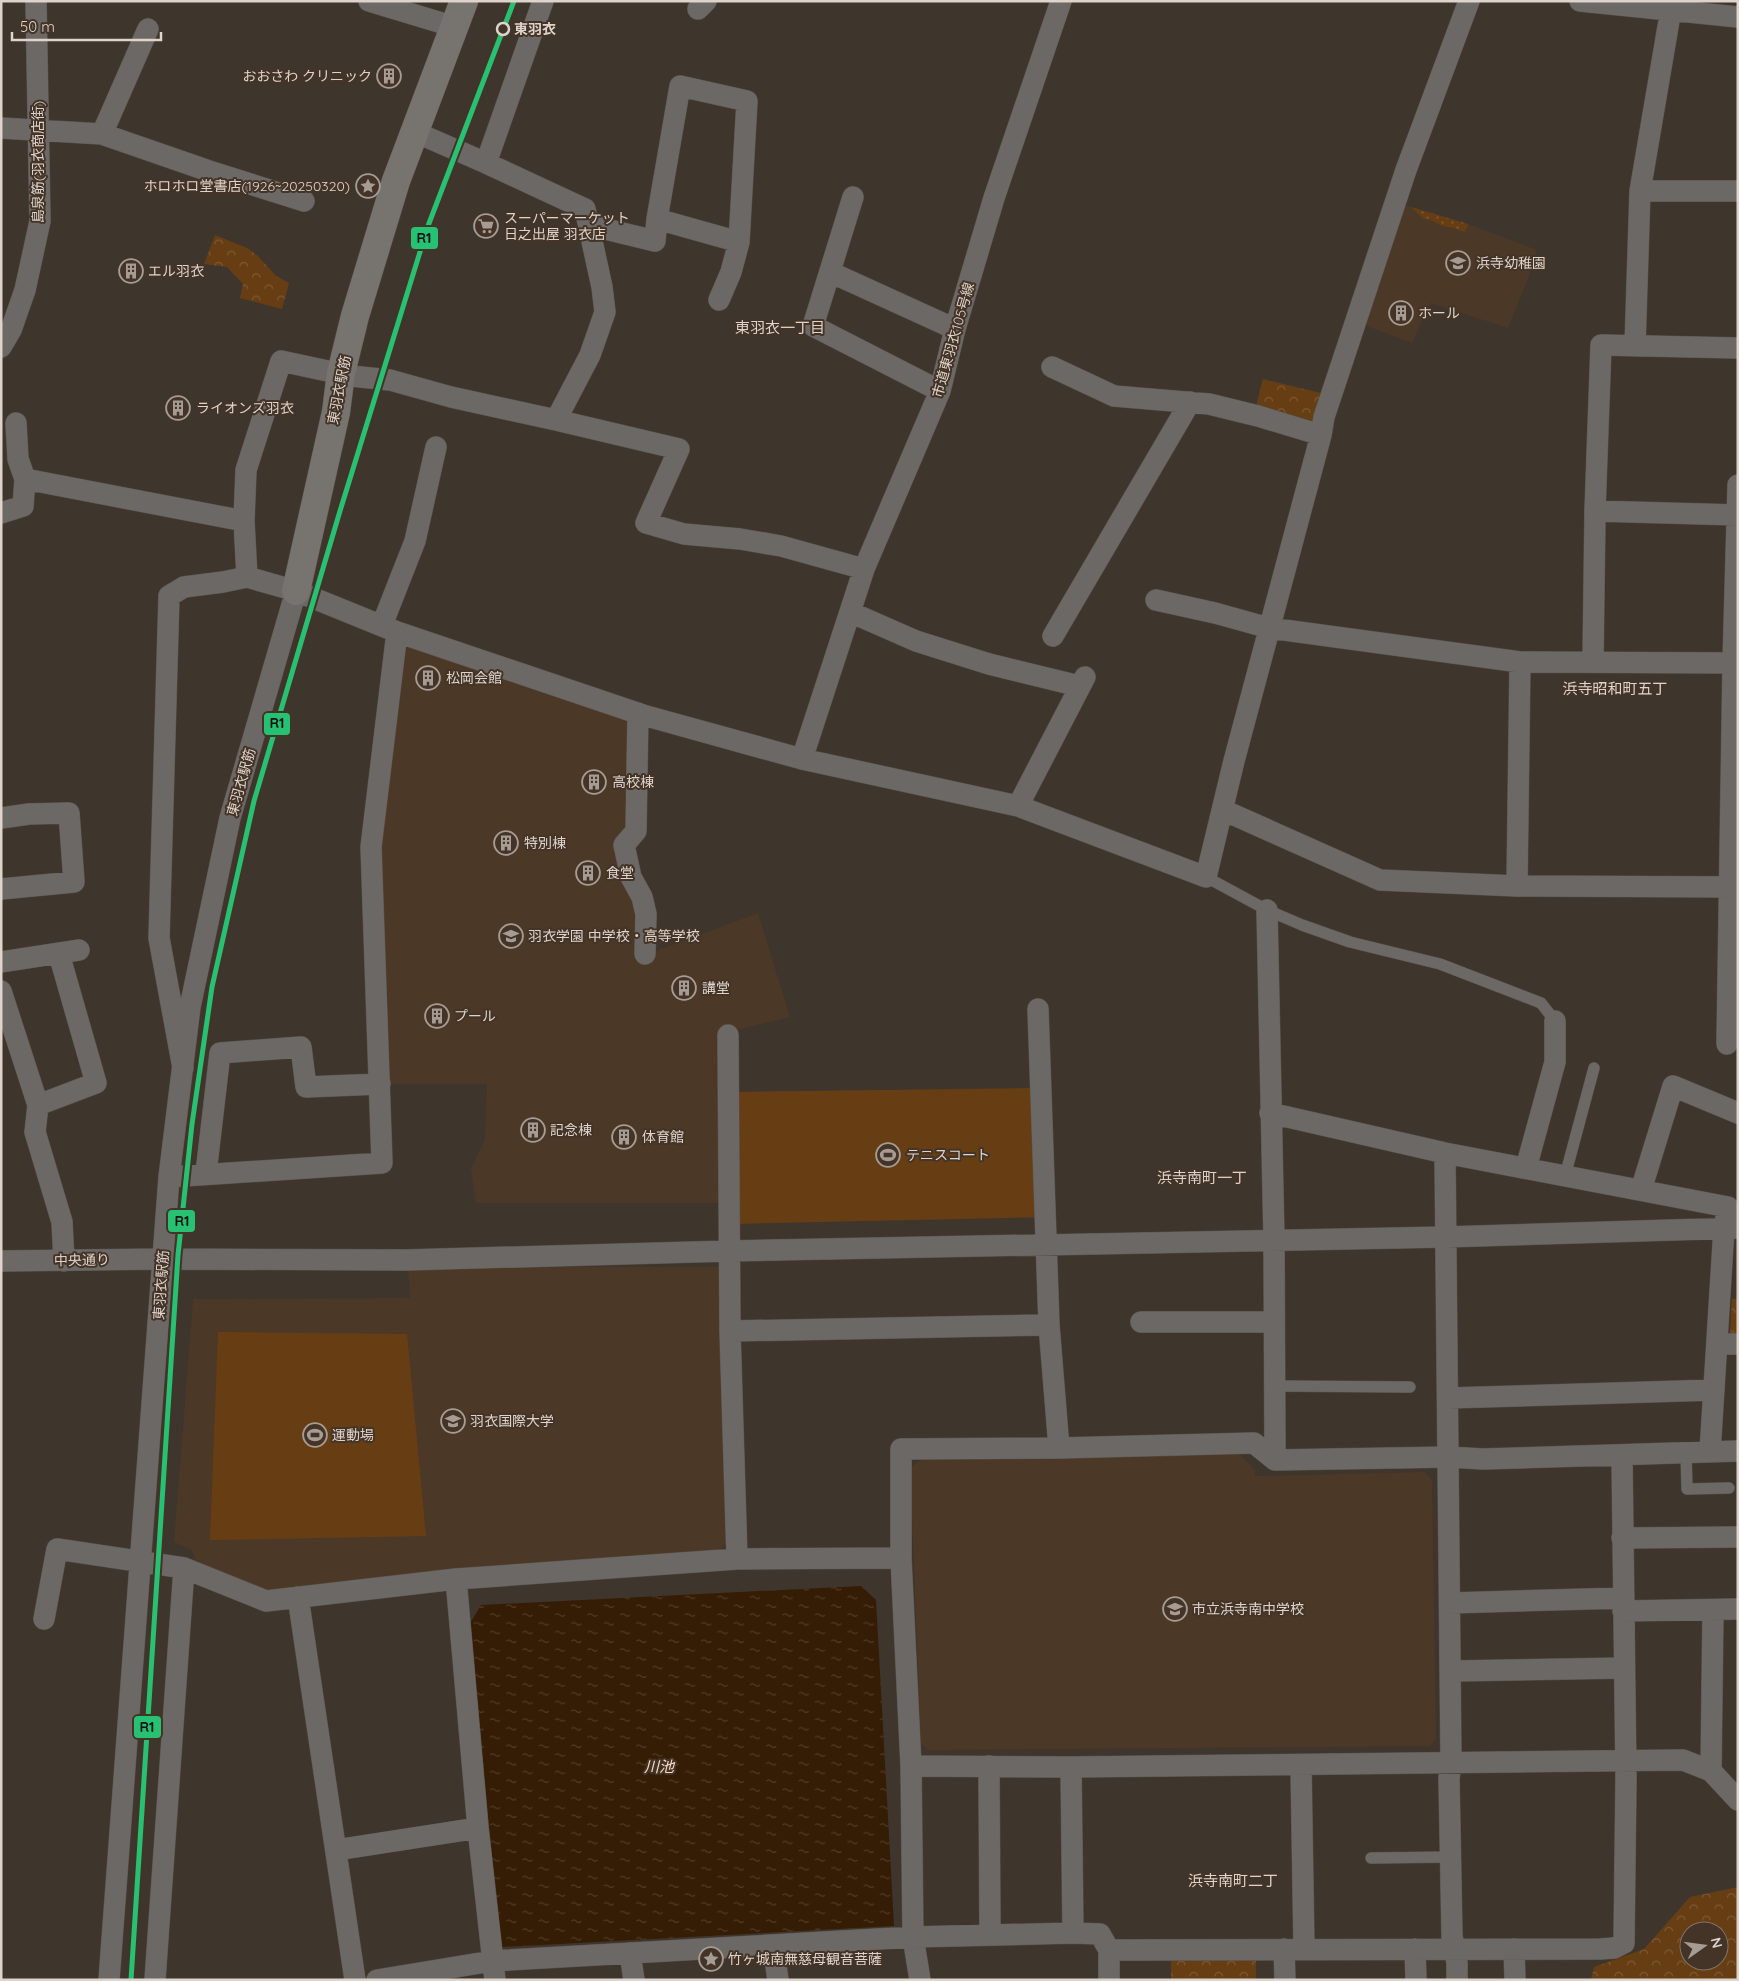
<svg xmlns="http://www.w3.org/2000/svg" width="1739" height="1981" font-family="Quicksand,'Noto Sans JP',sans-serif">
<defs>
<pattern id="grass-dots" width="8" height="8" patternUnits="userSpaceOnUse" patternTransform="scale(1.25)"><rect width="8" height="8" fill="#673e14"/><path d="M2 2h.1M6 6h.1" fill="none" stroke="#7c5935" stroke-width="1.8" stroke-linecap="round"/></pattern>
<pattern id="park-crowns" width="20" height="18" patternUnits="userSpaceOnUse" patternTransform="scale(1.25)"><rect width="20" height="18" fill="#673e14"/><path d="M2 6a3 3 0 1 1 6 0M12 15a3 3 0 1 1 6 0" fill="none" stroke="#7c5935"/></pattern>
<pattern id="water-ripples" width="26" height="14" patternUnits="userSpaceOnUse" patternTransform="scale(1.25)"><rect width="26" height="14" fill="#351c04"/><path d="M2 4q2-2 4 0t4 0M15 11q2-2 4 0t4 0" fill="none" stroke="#523c27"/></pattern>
</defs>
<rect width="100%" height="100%" fill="#3e352d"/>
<path fill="#4c3827" d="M1402,204L1468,224L1537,250L1529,276L1508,328L1430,303L1412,343L1372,328L1364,323Z
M413,645L634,723L629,876L643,956L758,913L790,1017L724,1033V1203H476L471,1169L485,1139L487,1084H384L375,862L405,649Z
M408,1267H719L726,1544L718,1551L267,1592L195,1560L193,1551L174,1542L193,1299L410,1298Z
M1239,1454L1255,1470V1476L1425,1472L1432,1480L1436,1739L1430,1746L929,1750L921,1744L910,1468L920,1460Z"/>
<path fill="url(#grass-dots)" d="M1411,207L1468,224L1465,232C1457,229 1452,227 1444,226C1437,225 1434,219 1424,219Z"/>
<path fill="url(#park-crowns)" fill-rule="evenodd" d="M215,235L247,248L258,256L276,276L289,283L282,309L240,298L243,284L227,267L204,264Z
M1263,379L1325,394L1318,422L1256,406Z
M1732,1299H1738V1339L1731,1335L1730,1331Z
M1738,1887V1980H1591L1594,1967L1644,1949L1690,1897ZM1689,1931H1719V1961H1689Z
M1256,1960V1980H1171V1961Z"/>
<path fill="#673e14" d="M1041,1088L1046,1217L734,1224L732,1092Z
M218,1332L407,1334L426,1536L210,1540Z"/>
<path fill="url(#water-ripples)" d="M861,1586L876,1600L894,1926L501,1947L469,1625L481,1605Z"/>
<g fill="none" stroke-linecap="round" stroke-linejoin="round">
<g stroke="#59524b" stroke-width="12">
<path id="lane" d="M1206,877L1267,910L1302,925L1350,942L1440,964L1541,1003L1555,1021
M1565,1176L1594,1068
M1276,1386L1410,1387
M1686,1452L1687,1489L1729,1488
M1371,1858L1451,1857"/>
</g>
<g stroke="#59524b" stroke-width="22">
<path id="street" d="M369,1L455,27
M543,1L486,163L585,209L602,287L605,312L590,355L556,420
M1580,1L1738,17
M698,9L706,1
M1,128L102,134L209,171L304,201
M415,132L486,163
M102,134L148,29
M1640,191H1738
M853,197L813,326L940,391
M657,219L739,242
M589,225L655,241L657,219L680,86L747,101L739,242L731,272L719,300
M830,272L955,329
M1635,346L1640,191L1671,9
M1,347L11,330L25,290L40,221L36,1
M1052,367L1114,396L1209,404L1258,416L1321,435
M16,423L18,459L25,479
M1595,511L1738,515
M1,513L23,506L25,479L244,521L247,577
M244,521L246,470L281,361L351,376L390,380L451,397L556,420L679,449L646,523L684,534L740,539L781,546L864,569
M1156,600L1215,613L1269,628L1520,662L1738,663
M850,612L916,641L989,664L1079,686
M382,625L415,541L436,447
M1053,636L1190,402
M1593,662L1595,511L1601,345L1738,348
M638,713L636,831L624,845L631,877L642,897L646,914L645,954
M802,759L864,569L940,391L955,329L994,198L1061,1
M1018,806L1085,677
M1223,810L1380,880L1517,886L1738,887
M1,818L29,814L69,813L74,882L1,889
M1517,886L1520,662
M1267,910L1274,1240L1275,1460
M1,962L79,950
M1,991L38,1105L35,1132L62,1222L64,1261
M1038,1009L1049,1325L1059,1448
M728,1035L730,1331L737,1559
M1727,1044L1733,662L1738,485
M183,1068L159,938L169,596L184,587L223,582L247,577L296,591L397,632L643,715L802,759L1018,806L1206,877L1234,761L1321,435L1324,417L1406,170L1469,1
M38,1105L96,1083L59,954
M1270,1113L1445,1153L1728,1207L1724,1228L1710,1452
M1445,1153L1451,1764L1449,1778L1452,1936L1457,1963V1980
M1526,1168L1555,1062V1021
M206,1173L220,1053L301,1047L306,1087L380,1084
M169,1177L382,1163L371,847L397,632
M1641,1190L1673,1086L1738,1113
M1,1261L163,1259L406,1260L729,1251L1445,1237L1738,1228
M1141,1322H1274
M730,1331L1049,1325
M1717,1344H1738
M1448,1398L1714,1390
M1622,1538L1738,1537
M456,1579L478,1828L495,1980
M298,1597L355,1980
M1450,1603L1623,1598
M1623,1611L1738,1609
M44,1619L57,1549L184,1568L266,1601L456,1579L737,1559L901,1558
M1452,1671L1624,1668
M1301,1765L1304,1949
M911,1766L1071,1767L1683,1760L1711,1771L1738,1800
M989,1766L990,1934
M1071,1767L1073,1933
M1711,1771L1713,1610
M336,1850L478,1828
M773,1945L778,1980
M1284,1949L1285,1980
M1415,1949L1416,1980
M1514,1949L1515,1980
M1109,1950L1600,1949L1614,1948L1624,1943L1626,1777L1622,1455
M630,1953L634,1980
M109,1980L169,1177L190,1007L230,818L296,591
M155,1980L184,1568
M377,1980L492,1961L913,1937L1073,1933L1100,1934L1109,1950V1980
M920,1980L913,1937L911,1766L901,1558V1449L1059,1448L1254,1443L1275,1460L1449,1457L1483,1459L1738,1451"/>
</g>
<g stroke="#59524b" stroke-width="29">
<path id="secondary" d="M296,591L336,412L341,373L355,316L396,181L464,1"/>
</g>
<use href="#lane" stroke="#6c6865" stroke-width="11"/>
<use href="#street" stroke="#6c6865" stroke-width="21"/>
<use href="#secondary" stroke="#77736f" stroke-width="28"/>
<g stroke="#74706b" stroke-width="5.5">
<path id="rail" d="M480,89L514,1"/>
</g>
<use href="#rail" stroke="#443427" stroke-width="4" stroke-dasharray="11" stroke-linecap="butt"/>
<g stroke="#443427" stroke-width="9">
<path id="rail-1" d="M131,1980L178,1255L192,1124L212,987L254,801L340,511L428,226L514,1"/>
</g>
<use href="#rail-1" stroke="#26c172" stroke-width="5"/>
</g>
<defs>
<g id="building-ring" transform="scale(1.25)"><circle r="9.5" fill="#443427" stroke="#a69c94" stroke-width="1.5"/><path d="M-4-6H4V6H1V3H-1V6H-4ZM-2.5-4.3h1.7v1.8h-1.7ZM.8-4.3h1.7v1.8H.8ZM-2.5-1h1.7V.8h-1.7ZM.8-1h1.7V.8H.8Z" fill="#a69c94"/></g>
<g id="sight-ring" transform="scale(1.25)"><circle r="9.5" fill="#443427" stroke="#a69c94" stroke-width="1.5"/><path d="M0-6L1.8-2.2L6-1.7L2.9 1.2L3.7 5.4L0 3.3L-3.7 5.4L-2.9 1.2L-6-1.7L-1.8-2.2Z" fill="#a69c94"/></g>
<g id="supermarket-ring" transform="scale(1.25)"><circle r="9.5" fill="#443427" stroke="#a69c94" stroke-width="1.5"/><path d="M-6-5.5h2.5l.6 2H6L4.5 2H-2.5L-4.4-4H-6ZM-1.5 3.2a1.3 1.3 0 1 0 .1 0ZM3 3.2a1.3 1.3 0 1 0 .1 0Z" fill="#a69c94"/></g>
<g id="school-ring" transform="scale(1.25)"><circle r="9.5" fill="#443427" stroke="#a69c94" stroke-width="1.5"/><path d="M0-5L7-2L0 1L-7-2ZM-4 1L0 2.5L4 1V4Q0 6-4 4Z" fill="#a69c94"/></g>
<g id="stadium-ring" transform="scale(1.25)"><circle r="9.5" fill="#443427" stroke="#a69c94" stroke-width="1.5"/><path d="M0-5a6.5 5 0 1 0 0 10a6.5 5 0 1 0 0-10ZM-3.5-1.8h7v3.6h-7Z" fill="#a69c94"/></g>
</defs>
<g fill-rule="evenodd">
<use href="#building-ring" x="389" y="76"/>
<use href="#sight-ring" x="368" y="186"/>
<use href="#supermarket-ring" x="486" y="226"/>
<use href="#school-ring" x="1458" y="263"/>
<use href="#building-ring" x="131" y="271"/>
<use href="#building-ring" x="1401" y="313"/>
<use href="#building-ring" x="178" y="408"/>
<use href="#building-ring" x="428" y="678"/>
<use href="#building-ring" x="594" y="782"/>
<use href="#building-ring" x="506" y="843"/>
<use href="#building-ring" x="588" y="873"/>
<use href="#school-ring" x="511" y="936"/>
<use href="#building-ring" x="684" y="988"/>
<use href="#building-ring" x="437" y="1016"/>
<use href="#building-ring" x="533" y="1130"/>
<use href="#building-ring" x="624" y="1137"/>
<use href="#stadium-ring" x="888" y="1155"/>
<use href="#school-ring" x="453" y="1421"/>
<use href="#stadium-ring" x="315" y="1435"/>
<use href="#school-ring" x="1175" y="1609"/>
<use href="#sight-ring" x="711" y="1959"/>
</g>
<circle fill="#443427" stroke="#ded4cc" stroke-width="2.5" cx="503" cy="29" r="6"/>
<g text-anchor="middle" stroke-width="4" stroke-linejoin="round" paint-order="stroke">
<g font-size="14" font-weight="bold" fill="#ded4cc" stroke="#443427" text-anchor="start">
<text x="514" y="34">東羽衣</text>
</g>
<g font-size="14" fill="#ded4cc" stroke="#443427" text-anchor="start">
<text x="372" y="81" text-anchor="end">おおさわ クリニック</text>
<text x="350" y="191" text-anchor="end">ホロホロ堂書店(1926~20250320)</text>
<text x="504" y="223">スーパーマーケット<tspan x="504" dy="16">日之出屋 羽衣店</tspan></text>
<text x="1476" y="268">浜寺幼稚園</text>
<text x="148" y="276">エル羽衣</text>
<text x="1418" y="318">ホール</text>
<text x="196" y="413">ライオンズ羽衣</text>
<text x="446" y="683">松岡会館</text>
<text x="612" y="787">高校棟</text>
<text x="524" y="848">特別棟</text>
<text x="606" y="878">食堂</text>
<text x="528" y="941">羽衣学園 中学校・高等学校</text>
<text x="702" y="993">講堂</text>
<text x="454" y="1021">プール</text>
<text x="550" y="1135">記念棟</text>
<text x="642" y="1142">体育館</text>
<text x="906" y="1160">テニスコート</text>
<text x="470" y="1426">羽衣国際大学</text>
<text x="332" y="1440">運動場</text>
<text x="1192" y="1614">市立浜寺南中学校</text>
<text x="728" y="1964">竹ヶ城南無慈母観音菩薩</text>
</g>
<g font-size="14" fill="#ded4cc" stroke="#443427">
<text transform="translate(38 162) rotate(-90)" y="5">島泉筋(羽衣商店街)</text>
<text transform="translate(953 340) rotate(-74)" y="5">市道東羽衣105号線</text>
<text transform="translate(339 390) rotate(-79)" y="5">東羽衣駅筋</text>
<text transform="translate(241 782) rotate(-74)" y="5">東羽衣駅筋</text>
<text transform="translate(82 1260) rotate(-1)" y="5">中央通り</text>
<text transform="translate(161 1285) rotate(-86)" y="5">東羽衣駅筋</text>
</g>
<g font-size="15" fill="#ded4cc" stroke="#443427">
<text x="780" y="333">東羽衣一丁目</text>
<text x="1615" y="694">浜寺昭和町五丁</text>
<text x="1202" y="1183">浜寺南町一丁</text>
<text x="1233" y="1886">浜寺南町二丁</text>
</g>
<g font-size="15" font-style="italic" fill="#fcdcc1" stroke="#443427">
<text x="659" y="1772">川池</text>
</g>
</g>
<g stroke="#443427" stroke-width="2">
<rect x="410" y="226" width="29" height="24" rx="5" fill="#26c172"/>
<rect x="263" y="712" width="28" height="24" rx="5" fill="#26c172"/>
<rect x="167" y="1209" width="29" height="24" rx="5" fill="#26c172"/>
<rect x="133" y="1715" width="29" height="24" rx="5" fill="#26c172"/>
</g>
<g font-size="14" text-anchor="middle" font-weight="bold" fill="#111">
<text x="424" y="243">R1</text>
<text x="277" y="728">R1</text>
<text x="182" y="1226">R1</text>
<text x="147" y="1732">R1</text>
</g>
<rect width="1739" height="1981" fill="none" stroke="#ded4cc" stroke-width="5"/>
<g transform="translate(1704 1946) rotate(76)"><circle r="24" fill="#443427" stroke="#827469"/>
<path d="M0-4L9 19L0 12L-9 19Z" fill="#a69c94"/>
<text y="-8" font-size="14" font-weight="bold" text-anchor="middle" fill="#ded4cc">N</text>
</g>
<path d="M12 32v8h149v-8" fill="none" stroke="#ded4cc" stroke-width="2.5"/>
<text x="20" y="32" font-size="15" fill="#ded4cc" stroke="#443427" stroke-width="4" paint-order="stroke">50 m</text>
</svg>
